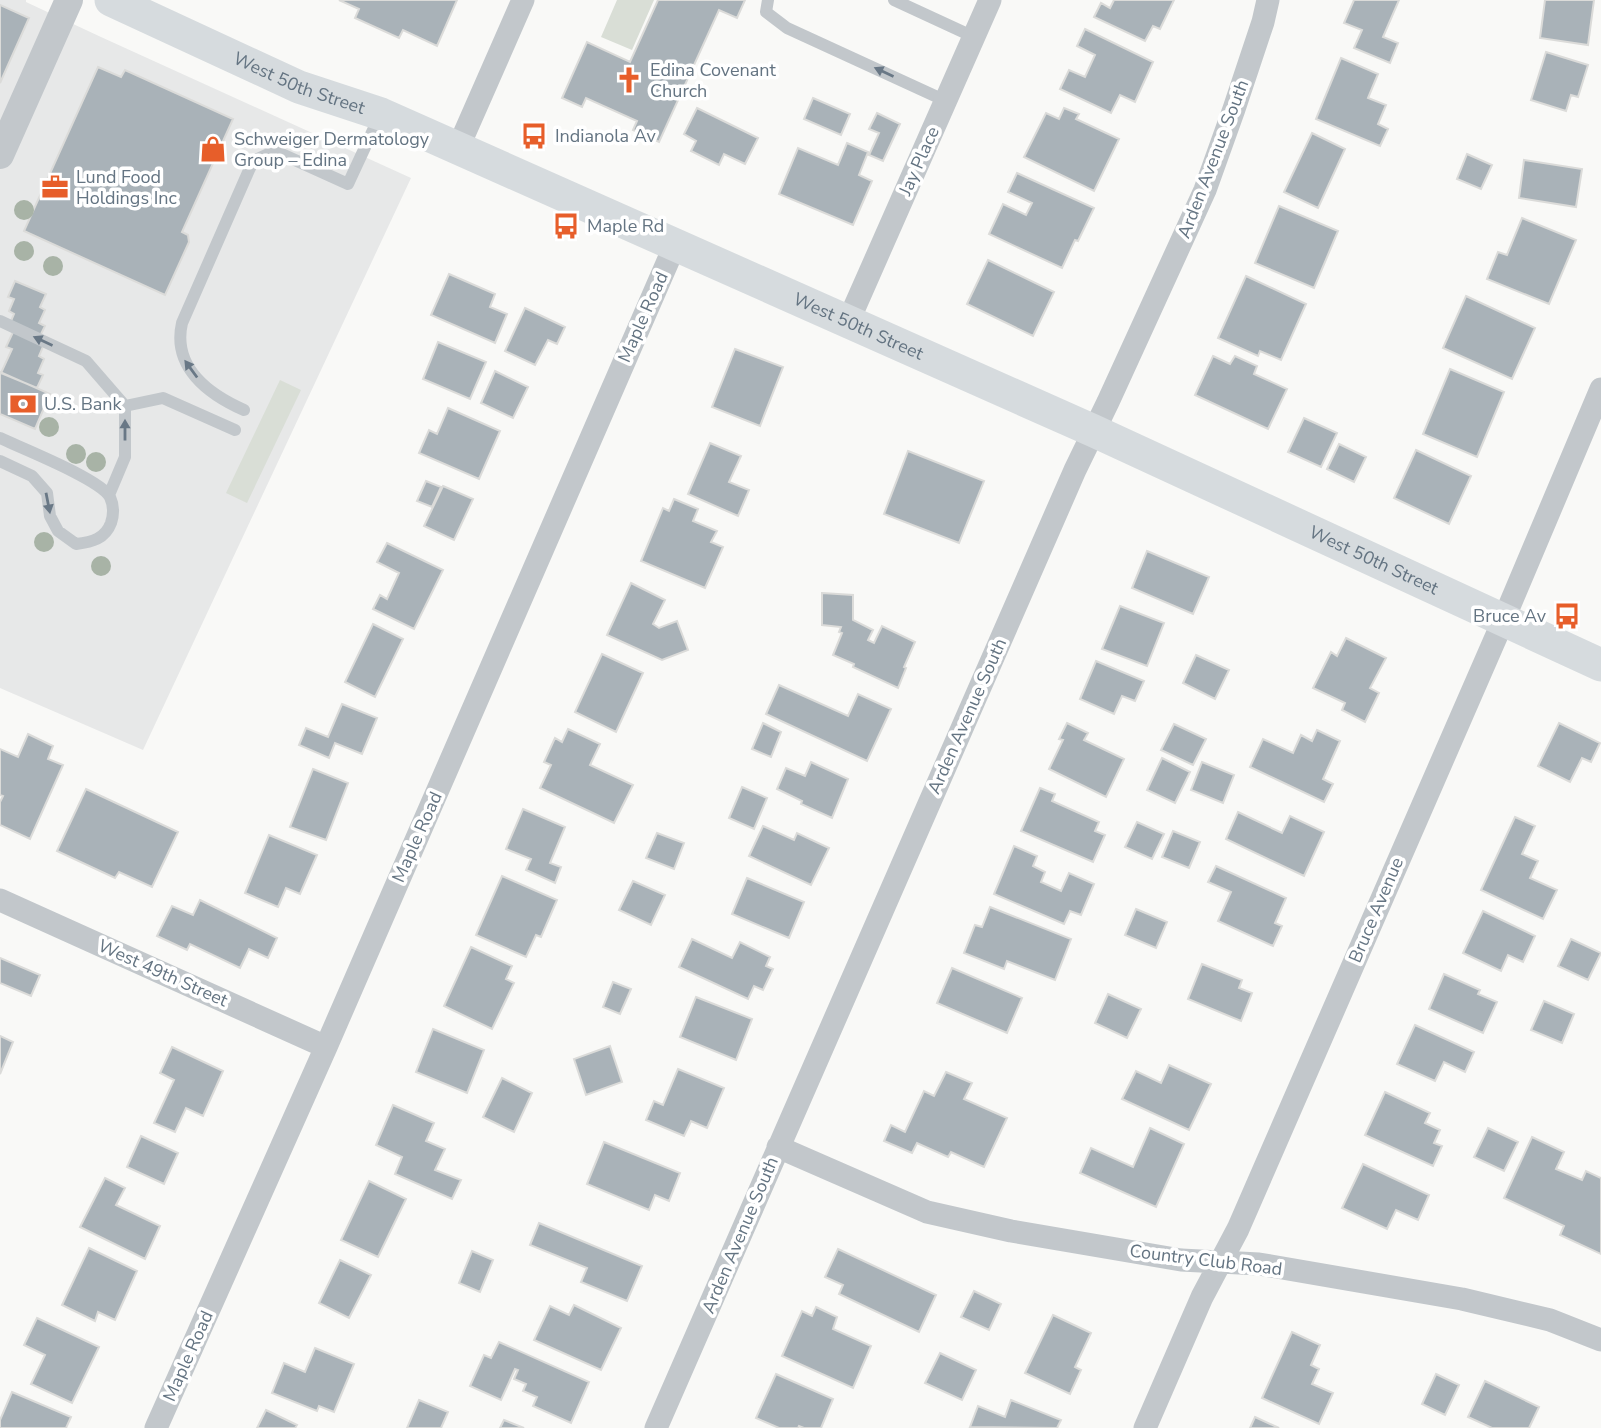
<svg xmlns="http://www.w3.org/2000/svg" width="1601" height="1428" font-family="'Nunito Sans',sans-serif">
<rect width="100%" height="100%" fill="#f9f9f7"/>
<path fill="#e7e8e8" d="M0,0H26V2L101,37L411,178L143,750L0,688Z"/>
<path fill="#d9ded6" d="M617,0H654L632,50L601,37Z
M280,380L301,390L247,503L226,493Z"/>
<path fill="#a9b2b8" stroke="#dbdbd9" stroke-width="2" d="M339,0H457L437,46L403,30L399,38L355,18L359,9Z
M658,0H745L737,18L719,10L659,142L633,130L637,121L586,98L582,107L562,98L587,42L630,62Z
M1114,0H1174L1160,29L1153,26L1145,41L1094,17L1101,3L1110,8Z
M1354,0H1399L1383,37L1398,43L1390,63L1354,48L1362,30L1344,23Z
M1545,0H1594L1588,45L1540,38Z
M0,5L29,18L0,83Z
M1085,29L1153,62L1135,102L1120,95L1111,113L1060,89L1069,70L1085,77L1095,55L1077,46Z
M1546,52L1588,65L1578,97L1571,95L1566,111L1531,100Z
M1341,58L1378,74L1368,98L1386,105L1378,124L1388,129L1380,146L1316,119Z
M98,67L121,77L125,70L233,119L182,232L188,235L189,242L165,295L24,231Z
M813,98L850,114L841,135L804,119Z
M697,108L758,138L745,164L724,154L719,165L691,151L696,141L684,134Z
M1064,108L1079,114L1076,119L1119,139L1094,191L1024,157L1046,113L1059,119Z
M877,113L900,124L883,161L869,155L879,133L869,129Z
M1312,133L1345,149L1318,208L1284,192Z
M847,143L868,152L859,175L872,181L853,225L779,194L798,148L838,165Z
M1467,154L1492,165L1481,189L1457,179Z
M1524,160L1582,169L1576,207L1519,198Z
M1017,173L1094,208L1078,241L1075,240L1062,268L989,234L1003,204L1026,215L1032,203L1008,192Z
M1279,206L1338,231L1314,288L1255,263Z
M1522,218L1576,240L1549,304L1487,279L1498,252L1507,255Z
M988,260L1054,292L1033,336L967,304Z
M449,274L495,294L490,307L507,314L495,343L431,315Z
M1246,276L1306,304L1281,360L1260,351L1258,356L1218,338Z
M15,281L46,294L40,307L45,310L39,323L45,326L38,340L45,342L39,356L44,359L38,373L43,375L37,388L1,373L12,349L6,347L14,330L8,328L14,314L9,311L14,299L8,297Z
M1466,296L1535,328L1512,379L1443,348Z
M525,308L565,327L557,344L548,340L535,365L505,351Z
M438,342L486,362L470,399L423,379Z
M735,349L783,367L760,426L712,407Z
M1213,356L1230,364L1235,356L1257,366L1254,374L1287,389L1268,429L1195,395Z
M1450,369L1504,392L1477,457L1423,434Z
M495,371L528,387L513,418L481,403Z
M0,372L50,394L35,429L0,414Z
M448,408L500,431L479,479L419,453L429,430L437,434Z
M1304,418L1337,433L1321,467L1288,452Z
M710,443L741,456L729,482L749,490L738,516L688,494Z
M1339,444L1366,457L1354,482L1327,469Z
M1416,450L1471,476L1449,524L1394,498Z
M908,451L984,481L959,543L884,514Z
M426,481L441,487L432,507L417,501Z
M443,486L473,499L454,540L424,526Z
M674,499L698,509L693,521L717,531L711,542L723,547L705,588L641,561L663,508L669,511Z
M387,543L443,570L414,629L373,609L380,595L387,599L399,573L377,562Z
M1147,551L1209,577L1193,614L1132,588Z
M631,583L665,600L653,624L659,628L677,621L688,650L662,660L607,635Z
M822,593L853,595V620L873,630L868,640L874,643L882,626L915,642L904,667L906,668L898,688L853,667L854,664L833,655L842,633L839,632L841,627L822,625Z
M1120,606L1164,623L1147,666L1102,649Z
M373,624L403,639L375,697L345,682Z
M1346,638L1386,658L1370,688L1379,693L1365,722L1342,710L1345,703L1313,688L1331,652L1337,656Z
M602,654L643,673L616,732L575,712Z
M1196,655L1229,670L1215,699L1183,683Z
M1096,661L1144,681L1135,701L1122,696L1114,714L1080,699Z
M779,685L848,716L858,694L891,709L867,761L766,714Z
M342,704L377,718L362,754L335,743L329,758L299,745L306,728L328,737Z
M763,723L781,732L771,757L752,749Z
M1067,723L1088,733L1084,740L1124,759L1106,797L1049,769L1063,740L1059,739Z
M1559,723L1600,743L1591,762L1582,758L1570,782L1538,766Z
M1174,724L1206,739L1193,765L1161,750Z
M568,729L600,744L590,765L633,785L614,823L540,788L551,765L544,762L555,738L562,742Z
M1317,730L1340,741L1323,779L1333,784L1324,802L1250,767L1263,739L1293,753L1301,735L1312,741Z
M28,734L53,746L48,759L63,765L30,839L0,825V802L3,796L0,795V749L18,757Z
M1162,758L1190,772L1175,803L1147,790Z
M811,762L848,779L832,818L801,804L802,801L777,789L786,768L805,776Z
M1202,762L1234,775L1223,803L1191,790Z
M313,769L348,783L326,840L290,827Z
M742,787L767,798L754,829L729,818Z
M1040,788L1055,794L1052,801L1099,822L1095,831L1105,835L1093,862L1021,831Z
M86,789L178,832L152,887L119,872L115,878L57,851Z
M523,809L565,827L550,863L561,867L555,883L526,870L531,859L506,849Z
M1238,812L1282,833L1290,816L1324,832L1304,876L1226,839Z
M1515,817L1535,826L1522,854L1538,861L1530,878L1557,890L1543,919L1481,890Z
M1137,822L1164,834L1152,859L1125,847Z
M763,826L794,840L797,833L829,848L811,885L749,856Z
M1173,831L1200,842L1189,868L1162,857Z
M657,833L684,843L674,869L646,858Z
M269,835L317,855L300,894L286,888L278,907L245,893Z
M1014,846L1037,856L1033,866L1045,872L1041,882L1061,891L1069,873L1094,884L1081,915L1070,911L1064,924L994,894Z
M1216,866L1286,898L1275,923L1282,926L1273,946L1218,921L1231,892L1208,882Z
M502,876L557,900L541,937L536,935L526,957L476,935Z
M747,878L804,902L789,938L732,914Z
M633,881L665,895L651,925L619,910Z
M200,900L277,938L268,958L249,949L240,968L190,944L187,950L157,936L172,906L193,915Z
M990,907L1071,939L1055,980L1007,961L1004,969L964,953L975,925L982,927Z
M1136,909L1167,922L1156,948L1125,935Z
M1483,911L1535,936L1523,962L1508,955L1501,971L1463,953Z
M692,939L732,958L740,942L770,957L766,966L773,969L763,990L754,986L748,999L679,967Z
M1571,939L1601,953L1588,980L1558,966Z
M471,947L512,966L506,979L514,983L492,1029L444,1006Z
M0,958L40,975L31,996L0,983Z
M1202,964L1242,980L1239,988L1252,993L1241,1021L1188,999Z
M952,968L1022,998L1007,1033L937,1003Z
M1444,974L1480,990L1478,994L1497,1002L1483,1033L1429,1009Z
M613,982L631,989L620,1014L603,1007Z
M1108,994L1141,1009L1127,1038L1095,1023Z
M696,997L752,1019L736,1060L680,1037Z
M1544,1001L1574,1014L1562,1043L1531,1030Z
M1415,1025L1474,1052L1465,1072L1444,1062L1435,1081L1397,1064Z
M433,1029L484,1050L467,1093L416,1072Z
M0,1036L13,1042L0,1074Z
M610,1046L622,1082L586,1095L574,1059Z
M172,1047L223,1071L203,1116L186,1108L175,1132L154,1123L174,1080L160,1073Z
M1169,1065L1211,1084L1189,1130L1122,1099L1136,1071L1161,1083Z
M678,1069L724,1088L707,1128L691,1121L684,1136L646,1120L654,1101L663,1105Z
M946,1072L972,1083L964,1099L1007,1118L984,1167L951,1152L948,1157L917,1143L912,1153L884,1141L891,1125L905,1132L924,1091L934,1096Z
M502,1078L532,1093L514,1132L483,1117Z
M1385,1092L1430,1113L1425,1123L1440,1130L1434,1143L1442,1146L1433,1166L1365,1135Z
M393,1105L434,1123L426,1141L445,1149L435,1170L461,1180L452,1199L395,1174L402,1157L376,1145Z
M1150,1128L1184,1144L1156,1207L1080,1173L1091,1148L1133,1167Z
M1488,1128L1518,1142L1504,1171L1474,1157Z
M141,1136L178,1153L164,1184L127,1167Z
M1532,1137L1564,1152L1556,1169L1582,1180L1586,1171L1601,1178V1254L1560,1235L1564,1226L1504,1198Z
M604,1142L680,1173L669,1201L655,1195L649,1210L587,1184Z
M1363,1164L1429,1195L1418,1220L1396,1210L1387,1229L1342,1208Z
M105,1178L125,1188L116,1205L160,1226L145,1259L80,1227Z
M369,1181L406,1199L378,1257L341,1240Z
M539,1223L642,1266L627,1301L581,1282L587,1268L530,1245Z
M89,1248L137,1271L115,1320L98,1312L95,1321L62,1305Z
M838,1249L936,1295L919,1332L839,1294L843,1285L825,1277Z
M472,1251L493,1260L480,1292L459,1283Z
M340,1260L371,1275L349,1318L319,1303Z
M974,1291L1001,1304L989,1330L961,1317Z
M574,1305L621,1328L601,1370L534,1340L550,1306L569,1315Z
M816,1307L837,1317L833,1329L871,1346L853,1388L782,1356L802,1311L812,1316Z
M1053,1315L1091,1333L1075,1367L1081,1370L1070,1394L1025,1373Z
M37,1318L99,1347L72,1403L31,1384L45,1355L24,1345Z
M1292,1332L1320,1345L1311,1365L1319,1369L1312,1384L1333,1393L1319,1424L1262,1398Z
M499,1342L589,1382L571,1423L533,1406L537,1397L523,1391L526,1384L514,1379L518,1370L515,1369L501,1400L470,1386L484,1355L491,1358Z
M315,1348L354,1364L334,1412L319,1406L317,1411L272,1393L284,1363L305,1372Z
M940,1353L976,1370L962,1400L925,1383Z
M776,1374L833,1399L821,1428H804L799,1426L798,1428H779L756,1418Z
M1436,1374L1459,1385L1445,1415L1422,1404Z
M1485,1381L1539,1407L1529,1428H1492L1468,1417Z
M12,1392L71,1417L66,1428H0V1420Z
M419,1400L448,1412L441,1428H407Z
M1011,1400L1061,1420L1057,1428L970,1427L978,1406L1005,1417Z
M266,1410L297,1425L295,1428H257Z
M1255,1417L1279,1428H1250Z
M504,1420L524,1428H500Z"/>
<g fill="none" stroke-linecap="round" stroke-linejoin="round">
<path stroke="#c2c7cb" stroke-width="12" d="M768,0L766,12L787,28L946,101
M894,0L974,37
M0,321L86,361L125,406V457L109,495
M125,406L163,398L235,430
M244,410C208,394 172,367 182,323L253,161L275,151L348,184L380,115
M0,438C21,448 100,479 110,497C114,506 114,514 111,523C105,539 92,542 76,544L58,531L50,516L47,493L32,476L0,461"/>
<path stroke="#c2c7cb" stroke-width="23" d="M458,148L523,0
M848,322L990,0
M0,900L326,1047
M778,1147L927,1212L1011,1231L1181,1260L1259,1264L1462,1299L1550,1320L1601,1340
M156,1428L326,1047L675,245
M656,1428L1075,470L1108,402L1205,190L1234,109L1263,22L1268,0
M1145,1428L1202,1297L1238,1229L1503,621L1601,389"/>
<path stroke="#c2c7cb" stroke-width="28" d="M0,155L69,0"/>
<path stroke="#d6dbde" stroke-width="33" id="s1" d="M111,0L299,87L381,114L1094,431L1601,665"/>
</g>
<g fill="#a8b3a6">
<circle cx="24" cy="210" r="10"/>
<circle cx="24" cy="251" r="10"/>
<circle cx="53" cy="266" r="10"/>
<circle cx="49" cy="427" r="10"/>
<circle cx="76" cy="454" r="10"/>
<circle cx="96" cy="462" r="10"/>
<circle cx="44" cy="542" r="10"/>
<circle cx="101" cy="566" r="10"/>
</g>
<defs><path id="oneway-solid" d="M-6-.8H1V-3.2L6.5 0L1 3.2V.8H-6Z" transform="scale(1.75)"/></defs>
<g fill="#697886">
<use href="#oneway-solid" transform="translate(884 72) rotate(-155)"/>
<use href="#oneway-solid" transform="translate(43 341) rotate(-155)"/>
<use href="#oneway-solid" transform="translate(191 369) rotate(-126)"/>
<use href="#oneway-solid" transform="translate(125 430) rotate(-90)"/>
<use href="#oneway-solid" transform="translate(48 503) rotate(79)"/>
</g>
<defs>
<g id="church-bare" transform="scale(2.1)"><path d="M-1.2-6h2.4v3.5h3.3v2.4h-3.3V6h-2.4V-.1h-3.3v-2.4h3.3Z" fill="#e75e2a" stroke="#fff" stroke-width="2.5" paint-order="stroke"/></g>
<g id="bus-bare" transform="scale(2.1)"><path d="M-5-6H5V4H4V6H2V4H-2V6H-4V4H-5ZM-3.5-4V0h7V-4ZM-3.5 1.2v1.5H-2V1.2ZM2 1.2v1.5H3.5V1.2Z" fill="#e75e2a" stroke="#fff" stroke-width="2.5" paint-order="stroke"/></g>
<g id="shop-bare" transform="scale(2.1)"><path d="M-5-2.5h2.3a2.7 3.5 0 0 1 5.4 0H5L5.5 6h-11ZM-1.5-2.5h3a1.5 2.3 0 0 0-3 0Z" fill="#e75e2a" stroke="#fff" stroke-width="2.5" paint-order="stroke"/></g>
<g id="office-bare" transform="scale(2.1)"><path d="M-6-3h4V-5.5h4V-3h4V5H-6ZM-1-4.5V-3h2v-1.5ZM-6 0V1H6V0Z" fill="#e75e2a" stroke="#fff" stroke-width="2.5" paint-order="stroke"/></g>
<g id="bank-bare" transform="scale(2.1)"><path d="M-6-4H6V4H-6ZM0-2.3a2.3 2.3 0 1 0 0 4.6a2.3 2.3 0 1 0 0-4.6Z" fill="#e75e2a" stroke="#fff" stroke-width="2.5" paint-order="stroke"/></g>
</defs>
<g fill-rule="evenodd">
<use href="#church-bare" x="629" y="80"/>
<use href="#bus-bare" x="534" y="136"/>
<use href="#shop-bare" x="213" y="149"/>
<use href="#office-bare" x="55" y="187"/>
<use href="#bus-bare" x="566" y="226"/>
<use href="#bank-bare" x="23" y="404"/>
<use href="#bus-bare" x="1567" y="616"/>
</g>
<g text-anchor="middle" stroke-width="7" stroke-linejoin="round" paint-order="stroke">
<g font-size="18" fill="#647482" stroke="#fff" text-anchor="start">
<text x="650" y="76">Edina Covenant<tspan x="650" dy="21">Church</tspan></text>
<text x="555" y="142">Indianola Av</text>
<text x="234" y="145">Schweiger Dermatology<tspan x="234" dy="21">Group – Edina</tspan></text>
<text x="76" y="183">Lund Food<tspan x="76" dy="21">Holdings Inc</tspan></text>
<text x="587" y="232">Maple Rd</text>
<text x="44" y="410">U.S. Bank</text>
<text x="1546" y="622" text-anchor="end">Bruce Av</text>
</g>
<g font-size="18" fill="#647482" stroke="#fff">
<text dy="6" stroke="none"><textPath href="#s1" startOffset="206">West 50th Street</textPath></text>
<text transform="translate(1213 159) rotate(-69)" y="6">Arden Avenue South</text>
<text transform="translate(919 161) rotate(-66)" y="6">Jay Place</text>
<text transform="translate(643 317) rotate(-66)" y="6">Maple Road</text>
<text dy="6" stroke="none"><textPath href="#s1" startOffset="816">West 50th Street</textPath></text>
<text dy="6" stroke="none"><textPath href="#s1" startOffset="1382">West 50th Street</textPath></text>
<text transform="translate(967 716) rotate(-66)" y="6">Arden Avenue South</text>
<text transform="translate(417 837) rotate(-66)" y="6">Maple Road</text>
<text transform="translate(1376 910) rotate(-67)" y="6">Bruce Avenue</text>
<text transform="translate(163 973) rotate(24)" y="6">West 49th Street</text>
<text transform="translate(740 1235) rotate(-67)" y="6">Arden Avenue South</text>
<text transform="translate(1206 1260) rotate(7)" y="6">Country Club Road</text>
<text transform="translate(188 1356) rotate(-66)" y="6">Maple Road</text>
</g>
</g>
</svg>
